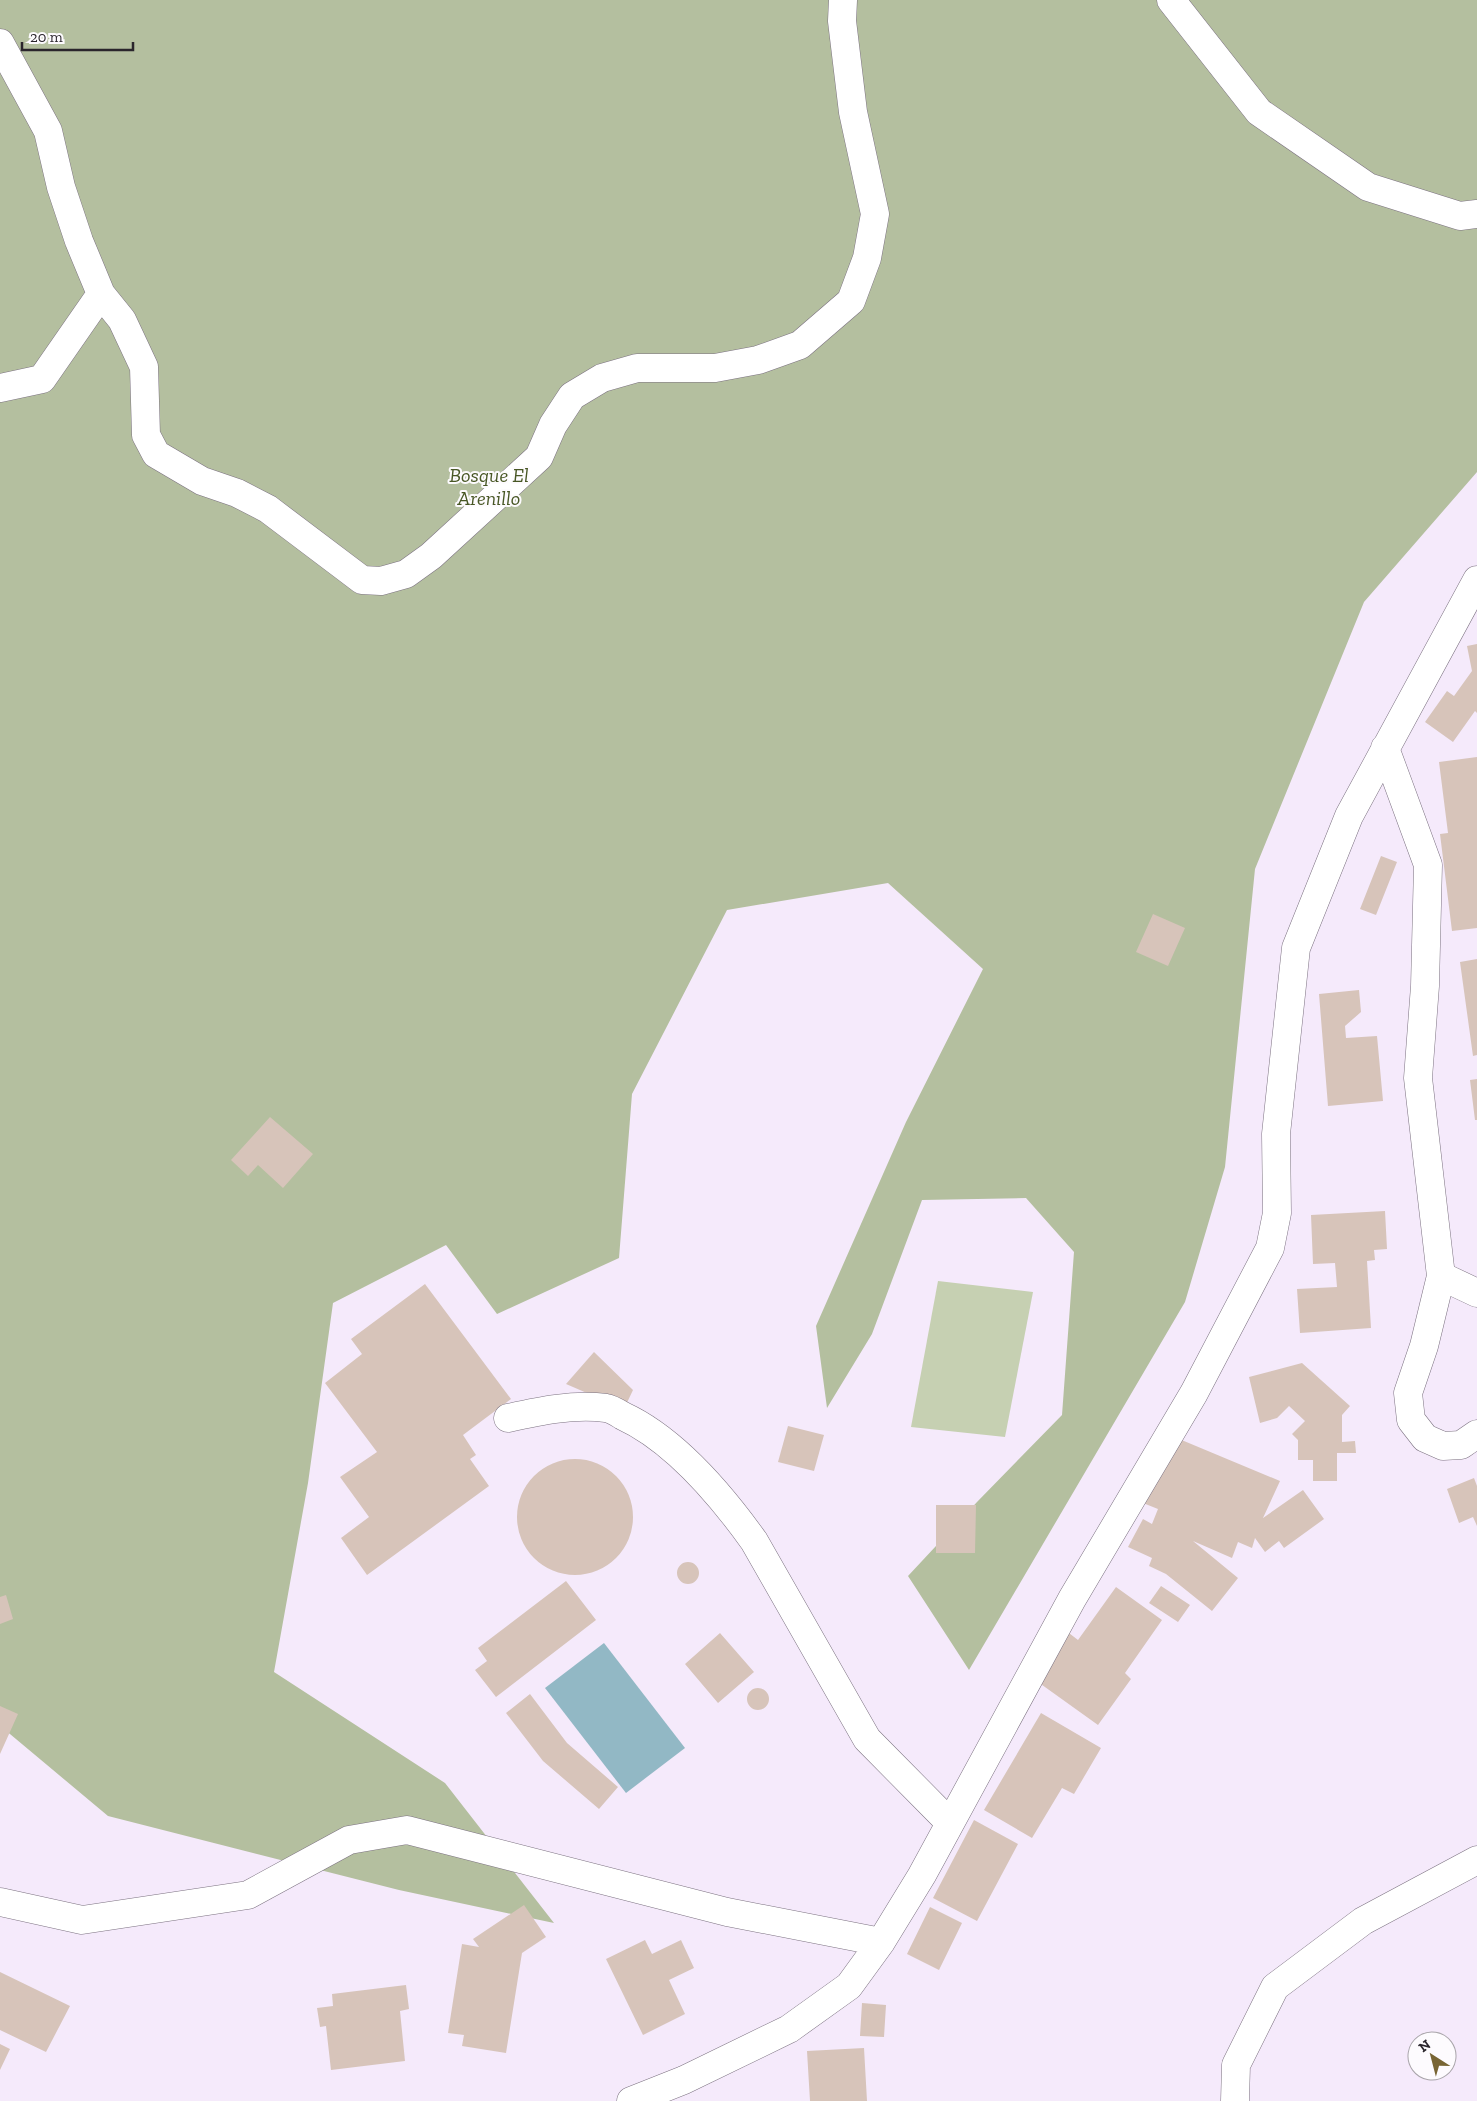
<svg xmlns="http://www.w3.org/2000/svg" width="1477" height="2101" font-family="'Zilla Slab',serif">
<rect width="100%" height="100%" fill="#f5eafb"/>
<path fill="#c6d0b2" d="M938,1281L1033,1292L1005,1437L911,1427Z"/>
<path fill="#b4bf9f" d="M0,0H1477V472L1364,602L1255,869L1225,1167L1185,1302L969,1670L908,1576L977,1502L1062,1415L1074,1252L1026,1198L922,1200L872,1334L827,1408L816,1326L906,1122L983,969L888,883L727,910L632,1094L619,1258L497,1314L446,1245L333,1303L308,1483L274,1672L445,1783L554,1923L399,1890L108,1816L4,1729L0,1717Z"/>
<path fill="#92b8c5" d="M604,1643L685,1748L626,1793L545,1688Z"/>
<path fill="#d7c4ba" d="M1477,644V713L1475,711L1453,742L1425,722L1447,691L1454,696L1472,671L1467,646Z
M1477,757V928L1452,931L1440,834L1448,833L1439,762Z
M1381,856L1397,862L1376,915L1360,909Z
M1153,914L1185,928L1168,966L1136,952Z
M1477,959V1055L1473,1056L1460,962Z
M1359,990L1361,1012L1345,1026L1346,1038L1377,1036L1383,1101L1328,1106L1319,994Z
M1477,1079V1120H1475L1470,1080Z
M270,1117L313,1154L283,1188L258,1165L248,1176L231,1160Z
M1385,1211L1387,1249L1374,1250L1375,1260L1367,1261L1371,1328L1300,1333L1297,1289L1337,1287L1335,1263L1313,1264L1311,1215Z
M425,1284L511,1399L463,1435L476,1455L470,1459L489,1486L367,1575L341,1538L369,1517L340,1477L377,1452L325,1383L362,1354L351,1339Z
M594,1352L633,1390L624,1409L566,1384Z
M1302,1363L1350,1406L1342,1415V1442L1355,1441L1356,1453H1337V1481H1313V1460H1298V1440L1292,1434L1305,1421L1289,1406L1277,1418L1260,1423L1249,1377Z
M788,1426L824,1435L814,1471L778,1462Z
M1172,1436L1280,1481L1263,1518L1303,1490L1324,1519L1284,1548L1279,1541L1265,1552L1255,1538L1252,1548L1238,1542L1232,1558L1193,1541L1238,1578L1212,1611L1166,1574L1149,1566L1152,1558L1128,1547L1143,1519L1152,1524L1158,1509L1143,1503Z
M517 1517a58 58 0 1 1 116 0a58 58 0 1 1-116 0Z
M1474,1478L1477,1486V1526L1473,1517L1459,1523L1447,1489Z
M936,1505H976L975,1553H936Z
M677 1573a11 11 0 1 1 22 0a11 11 0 1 1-22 0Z
M566,1581L596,1620L496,1697L475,1670L487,1661L478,1648Z
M1161,1586L1190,1605L1178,1622L1149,1603Z
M1116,1587L1162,1620L1125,1673L1131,1679L1098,1725L1031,1677L1065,1630L1078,1640Z
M6,1595L13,1619L0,1624V1597Z
M720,1633L754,1672L718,1703L685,1664Z
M747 1699a11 11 0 1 1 22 0a11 11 0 1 1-22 0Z
M530,1694L567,1743L618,1787L599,1809L543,1761L506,1713Z
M0,1706L18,1714L0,1754Z
M1041,1713L1101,1748L1074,1794L1062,1788L1032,1838L984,1810Z
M974,1820L1018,1844L977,1921L933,1898Z
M524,1905L546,1937L522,1953L506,2053L462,2046L464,2035L448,2033L462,1944L479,1947L473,1939Z
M930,1907L962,1923L939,1970L907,1954Z
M645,1940L652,1954L681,1940L694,1968L669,1980L685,2014L643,2035L606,1959Z
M0,1972L70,2006L46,2052L0,2030Z
M406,1985L409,2009L400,2011L405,2061L331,2070L326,2026L320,2027L317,2008L333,2006L332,1994Z
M862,2003L886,2005L884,2037L860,2036Z
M0,2044L10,2049L0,2070Z
M864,2048L867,2101H810L807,2051Z"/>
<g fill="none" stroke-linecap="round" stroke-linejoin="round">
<g stroke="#7c7281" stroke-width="29">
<path id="minor" d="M1171,0L1259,112L1368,187L1460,216L1477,214
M0,43L48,131L61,187L79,241L101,294L122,320L144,367L146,435L156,454L202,481L237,493L268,509L362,580L381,581L406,574L431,556L539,457L553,425L572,396L602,378L637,368H715L758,360L800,345L851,301L867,258L875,214L853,112L842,21L843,0
M0,388L42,379L101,294
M1385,748L1428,865L1425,986L1418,1078L1441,1276L1424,1346L1408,1393L1411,1420L1425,1438L1443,1446L1461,1445L1477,1434
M1441,1276L1477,1293
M508,1418C540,1411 572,1404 606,1408C612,1409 618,1413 623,1416C675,1440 721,1495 754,1541L867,1739L950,1823
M0,1902L82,1920L248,1895L349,1840L407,1830L727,1912L881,1942
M631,2101L684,2080L789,2029L849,1986L881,1942L922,1875L1072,1599L1194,1393L1270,1248L1277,1213L1276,1134L1296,948L1349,816L1477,580
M1235,2101L1236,2065L1275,1987L1363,1921L1477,1860"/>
</g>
<use href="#minor" stroke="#fff" stroke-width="28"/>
</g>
<g text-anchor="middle" stroke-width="4" stroke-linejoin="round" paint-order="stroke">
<g font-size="20" font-style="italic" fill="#485725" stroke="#fdfbfe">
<text x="489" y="482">Bosque El<tspan x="489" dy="23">Arenillo</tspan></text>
</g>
</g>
<g transform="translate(1432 2056) rotate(324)"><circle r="24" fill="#fdfbfe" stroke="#a9a5aa"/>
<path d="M0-4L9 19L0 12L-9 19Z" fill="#786534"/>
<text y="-8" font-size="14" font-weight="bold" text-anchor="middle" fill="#2a252c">N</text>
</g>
<path d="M22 42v8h111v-8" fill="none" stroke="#2a252c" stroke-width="2.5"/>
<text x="30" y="42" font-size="15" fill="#2a252c" stroke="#fdfbfe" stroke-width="4" paint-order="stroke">20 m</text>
</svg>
